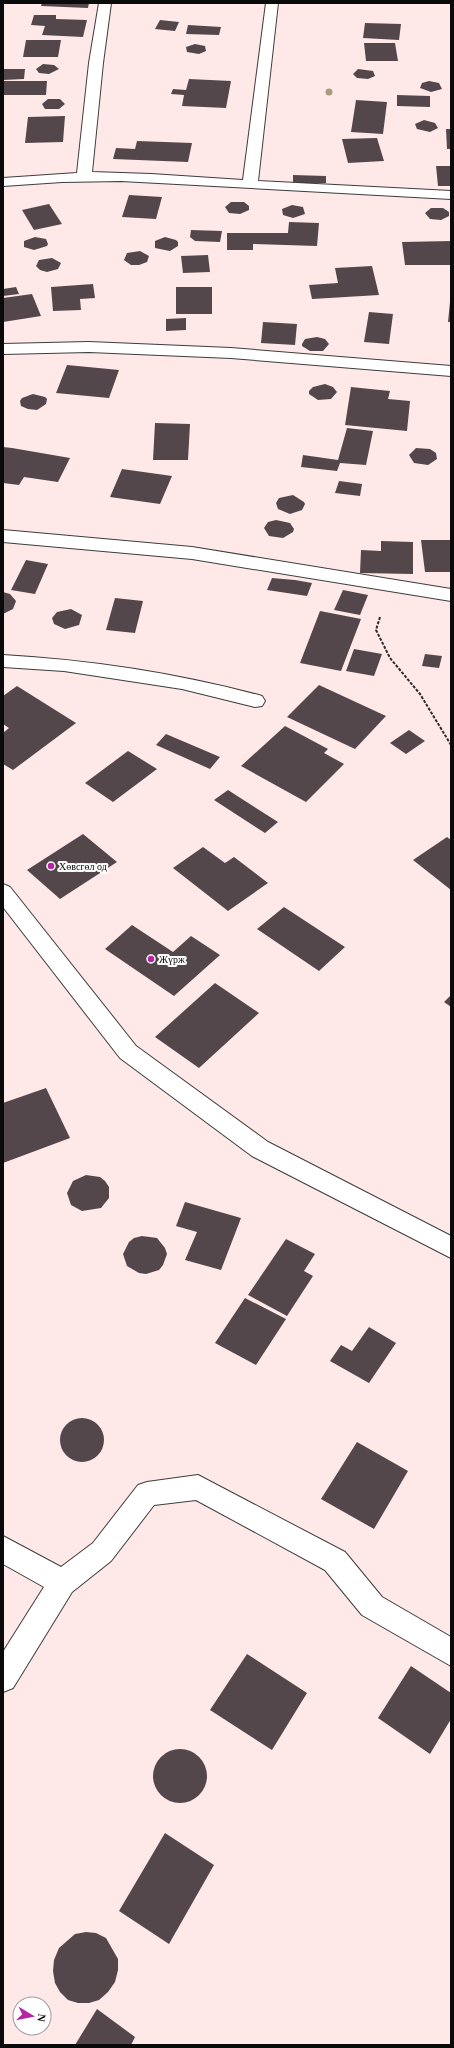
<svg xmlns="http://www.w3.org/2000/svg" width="454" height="2048" font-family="'Times New Roman',serif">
<rect width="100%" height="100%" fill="#ffe8e8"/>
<path fill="#53474c" d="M42,3H89L88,8L41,6Z
M34,15H56V19L87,20L83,37L42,35L45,26L31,25Z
M160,20L179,22L175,31L155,29Z
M365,23L401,24L399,40L363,38Z
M188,25L221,27L219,35L186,34Z
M26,40H61L58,57H23Z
M364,43H395L398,61H366Z
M195,44L205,46L206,51L199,54L187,52L186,47Z
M43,64L54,65L59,69L49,74L39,73L36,69Z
M3,69H25L24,79L3,80Z
M358,69L373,71L375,76L368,79L357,78L353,74Z
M189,79L231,81L226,108L182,106L184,95L171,94L173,89L186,90Z
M3,81H47L46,95H3Z
M429,81L439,83L442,89L431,92L420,88L422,83Z
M397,95L430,96V107L397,106Z
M48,99H60L65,104L59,109H45L42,104Z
M356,100L387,102L383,134L351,132Z
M65,116L63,142L25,143L28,117Z
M424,120L435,123L438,128L430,132L417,129L415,124Z
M446,129H451V149H447Z
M377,138L384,161L348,163L342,139Z
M137,141L192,143L188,162L113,159L116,148L135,149Z
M436,166H451V186H438Z
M293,175L326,176V183H293Z
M129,195L162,197L156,219L122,217Z
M231,202H244L249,206V210L240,214L229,213L225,207Z
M49,204L62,224L34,230L22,210Z
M292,205L303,207L305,214L293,218L283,215L282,209Z
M431,208H443L449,212V216L441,220L430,219L425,213Z
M289,222L319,223L317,246L253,244V250H227V233H288Z
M191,230L222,231L220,242L195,241L190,237Z
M35,237L46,239L48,244L47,246L34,250L24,247V241Z
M165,237L176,240L178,242V246L170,251L155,248V241Z
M451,241V265H405L402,242Z
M140,251L149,256L147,262L139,265H131L124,260L127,253Z
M208,255L210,272L183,273L181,256Z
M52,258L61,263L58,269L47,272L40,270L36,266L39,260Z
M372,266L379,295L312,299L309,285L338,283L335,268Z
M93,284L95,298L80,299L81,310L53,311L51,287Z
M16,287L19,294L3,296V289Z
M176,287H212V314H176Z
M32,294L41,316L3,322V298Z
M450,302H451V322H448Z
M369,312L393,314L389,344L364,342Z
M186,318V330L166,331V319Z
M263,322L297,324L295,345L261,343Z
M317,337L325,339L329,344L323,351H310L302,346V344L305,339Z
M67,365L119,370L109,398L56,393Z
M325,384L333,387L337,392L331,399L318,400L309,394V391L313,387Z
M351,387L390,391L388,399L410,401L407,431L345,425Z
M33,394L45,397L47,399L46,404L37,410L28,409L21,406L20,401L22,398Z
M155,423L190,424L188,460H153Z
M347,428L373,431L366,465L340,463L337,471L301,467L303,455L338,460Z
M3,447L12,448L70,458L58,482L24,477L19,485L3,483Z
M416,448L430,449L436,453L437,459L428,465L414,463L409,455Z
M122,469L172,476L160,504L110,497Z
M339,481L362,484L360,496L335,493Z
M293,495L304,502L305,504L302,510L290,514L278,509L276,503L279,498Z
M276,520L290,523L294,529L293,532L283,538L269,536L264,528L268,522Z
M421,540H450L451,572H425Z
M381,541L413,542V574L360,573L361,550L381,551Z
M26,560L48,564L35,594L11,590Z
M272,578L295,580L312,583L307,596L267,590Z
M343,590L368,595L360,615L334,610Z
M3,592L10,594L16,601L13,609L3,614Z
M115,598L143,601L135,633L106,630Z
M71,609L82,615L79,625L65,629L54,624L52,618L57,612Z
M320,611L361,619L341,671L300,663Z
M354,649L382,654L374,676L346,671Z
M425,654L442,656L439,668L422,666Z
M319,685L386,716L355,749L287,717Z
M17,686L76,723L13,770L3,764V733L9,728L3,724V696Z
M285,726L328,749L324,753L344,764L306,802L241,766Z
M409,730L425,741L406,754L390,743Z
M166,734L220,757L210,769L156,745Z
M128,751L157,769L113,802L85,783Z
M228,790L278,822L265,833L214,800Z
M83,834L117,862L60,899L27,870Z
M447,837L451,840V890L413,860Z
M203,847L225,863L234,857L268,883L228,911L173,868Z
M284,907L345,947L319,971L257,929Z
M132,925L173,952L191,936L220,955L174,996L105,949Z
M215,983L259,1013L199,1068L155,1037Z
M451,995V1007L444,1002Z
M46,1088L70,1138L3,1163V1103Z
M86,1175L100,1177L105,1181L109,1187V1198L101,1208L82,1211L71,1205L67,1193L73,1181Z
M185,1202L241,1218L221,1270L185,1260L197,1232L176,1226Z
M142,1236L157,1238L165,1248L167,1254L163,1265L159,1270L146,1274L139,1273L127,1266L123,1254L129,1242L134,1238Z
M286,1239L315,1254L304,1271L313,1276L287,1316L248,1295Z
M245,1298L286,1319L256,1365L215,1343Z
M369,1327L396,1343L369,1383L330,1361L341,1345L352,1351Z
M60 1440a22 22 0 1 1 44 0a22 22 0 1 1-44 0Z
M357,1442L408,1471L374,1529L321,1499Z
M247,1654L307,1693L272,1750L210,1710Z
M411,1666L451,1693V1719L430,1754L378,1718Z
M153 1776a27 27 0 1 1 54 0a27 27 0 1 1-54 0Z
M165,1833L214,1865L169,1944L119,1911Z
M86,1932L96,1933L106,1938L118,1959V1970L115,1982L108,1992L99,2000L89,2003H78L68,2000L60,1992L55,1983L53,1971L54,1960L59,1948L75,1934Z
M97,2009L135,2037L131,2045H75Z"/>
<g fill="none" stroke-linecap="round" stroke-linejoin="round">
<g stroke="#3d3d3d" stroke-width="2">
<path id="minor" d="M99,3H111L103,63L92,172L151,174L243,180L266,3H278L258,181L451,191V199L121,181L62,182L3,186V178L77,173L89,63Z
M89,342L231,348L451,366V376L231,358L89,352L3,354V344Z
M3,530L192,547L451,589V601L192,559L3,542Z
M3,655C90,660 177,673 262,696L265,701L262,706L255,707L182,689L64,671L3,667Z
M3,884L10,887L136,1046L268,1142L451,1236V1258L252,1156L120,1058L3,907Z
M198,1475L345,1552L382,1597L451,1637V1666L362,1615L325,1570L196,1500L154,1505L111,1561L72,1592L13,1688L3,1692V1652L44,1587L3,1564V1536L61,1567L93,1543L138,1485L147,1482Z"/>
</g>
<path stroke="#2c2c2c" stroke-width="2" stroke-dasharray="3 1.5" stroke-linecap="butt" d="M380,617L376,630L390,658L420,694L451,745"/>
<use href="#minor" fill="#fff" fill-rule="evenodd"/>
</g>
<circle fill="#a89d78" cx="329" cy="92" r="3.5"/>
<g fill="#b725a2" stroke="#fff" stroke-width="1.5">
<circle cx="51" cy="866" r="4"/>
<circle cx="151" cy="959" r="4"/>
</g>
<g text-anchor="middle" stroke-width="4" stroke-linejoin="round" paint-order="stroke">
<g font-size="10" fill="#0a0a0a" stroke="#fff" text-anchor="start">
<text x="59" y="870">Хөвсгөл од</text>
<text x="159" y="963">Жүрж</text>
</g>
</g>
<rect width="454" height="2048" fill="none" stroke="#0a0a0a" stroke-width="8"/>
<g transform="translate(32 2016) rotate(100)"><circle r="19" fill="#ffffff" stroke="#9d9d9d"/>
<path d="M0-3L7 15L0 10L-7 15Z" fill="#b725a2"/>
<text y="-6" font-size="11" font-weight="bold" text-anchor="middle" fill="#0a0a0a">N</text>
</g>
</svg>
